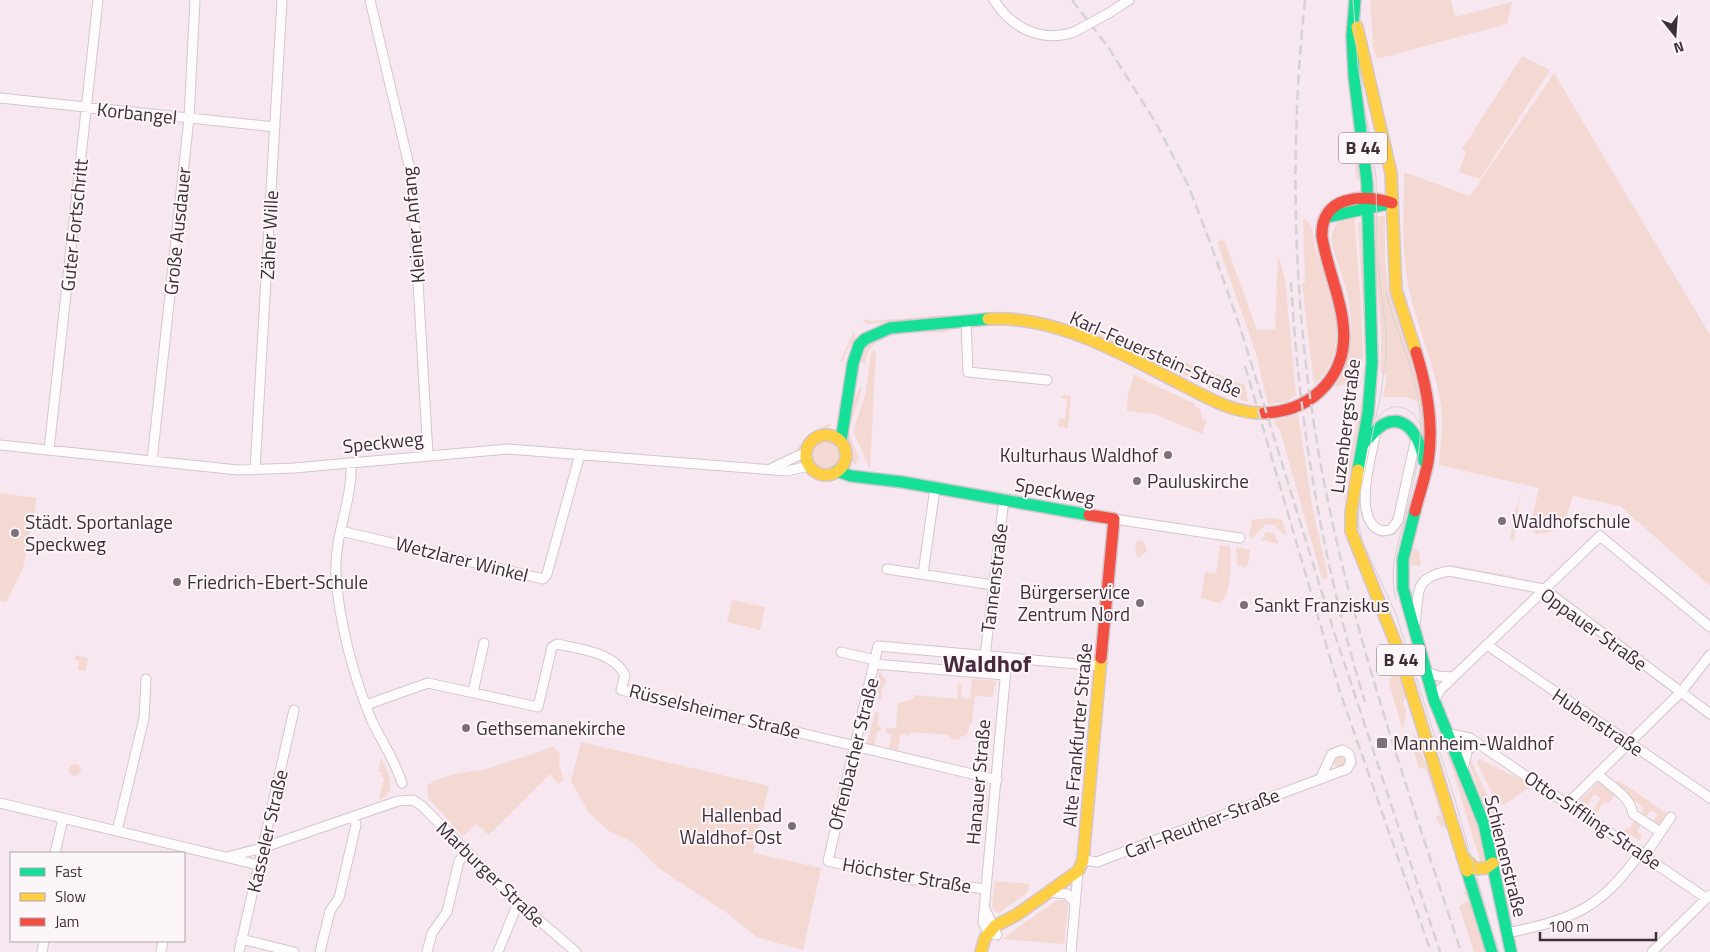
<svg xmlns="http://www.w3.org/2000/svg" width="1710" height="952" font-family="'Titillium Web',sans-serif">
<rect width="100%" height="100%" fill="#f7e7f0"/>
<path fill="#f4d9d3" d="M1370,0H1451L1455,17L1512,2L1507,24L1377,59L1373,47Z
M1522,56L1550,70L1480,179L1459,172L1466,152L1462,149Z
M1554,73L1710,335V586L1620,506L1573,496C1565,519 1566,533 1536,534L1530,527L1539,488L1439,465C1441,443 1444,422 1440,400C1433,359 1414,320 1407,279C1401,244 1404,207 1404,172L1470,196Z
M1353,141H1355L1359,179H1356Z
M1354,215L1361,303L1363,359L1356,382L1334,387C1359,352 1353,311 1341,272C1338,262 1331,248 1332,238C1332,224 1341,218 1354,215Z
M1371,216H1385V263L1389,291L1423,395L1425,444L1421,434L1420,403L1406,397H1383L1387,375L1381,374V331Z
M1306,219C1314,225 1313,240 1316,250C1329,292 1355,350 1314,385L1302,283L1305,282L1303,220Z
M1360,222L1368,365L1358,389L1366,364L1358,224Z
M1224,239L1257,330L1275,329L1278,254L1285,279L1296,396L1285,402L1268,404L1255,350L1217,242Z
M945,315L949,317L869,324L862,321L866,319L871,321Z
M1080,323L1245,385L1248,402L1224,394L1074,324Z
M950,329L948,332C922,333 868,327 865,364L862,363C864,323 923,333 950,329Z
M854,330L855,339L847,350L843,362H840Z
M874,349L876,352L870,469L853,431L865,396L871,354Z
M1134,375L1195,404L1194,406L1200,409L1203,420H1207L1202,434L1154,414L1127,411L1128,395Z
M1367,385L1344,502C1343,490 1361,394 1367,385Z
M859,388H862L850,426L847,425Z
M1061,395L1071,396L1068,428L1058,427L1059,419H1065L1067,399L1061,398Z
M1298,414L1312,506L1328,577L1322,579L1280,430L1273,421Z
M829,424H832C827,432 818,430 811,436C804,442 803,449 794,453L808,435Z
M848,431L859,458L855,465C847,457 845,442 848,431Z
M812 455a14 14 0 1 1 28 0a14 14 0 1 1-28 0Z
M1521,491L1514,541L1510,540L1516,506H1518Z
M0,493L37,498L23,568L6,602L0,601Z
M1271,518L1282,520L1287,535H1284L1274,525L1266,524L1253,537H1249L1252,520Z
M1266,532L1274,533L1279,544L1261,540Z
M1138,540L1144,542L1147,551L1139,558L1137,557L1135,545Z
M1220,545L1230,546C1231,561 1233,595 1219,603L1201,598L1205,572L1216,574Z
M1236,547L1250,550L1248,565L1245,568L1237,565Z
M1414,548L1419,552L1421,566L1409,565Z
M1449,565L1514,576L1513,577L1448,566Z
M732,600L765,607L760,630L727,622Z
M1387,639L1408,695L1403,703L1406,711L1403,731L1389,683L1395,662Z
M76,655L88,658L86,671L78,670L79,661L75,660Z
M879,671H882L881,676L885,678L886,682L882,688L881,700L878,699L879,693L877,692L880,678L878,677Z
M972,679L997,681L996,685L994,686L993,697L975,696L972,724H969L968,733L965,737L960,736L959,740L951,739L949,735L911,732L910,735L900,734L898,750L889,749L892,734L886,733V728H896L898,703L912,700L916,695L957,699L958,683L962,684L961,698L970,699Z
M1427,698L1472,802L1487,860L1481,864L1452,768Z
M875,712H879L878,727H882L880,731H877L874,746L867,744Z
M1414,732L1427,768L1431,772L1449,829L1441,826L1435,817L1441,815L1426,769L1419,768C1414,755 1413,745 1414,732Z
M581,742L769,786L753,853L821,868L803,950L758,938L727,913L657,867L632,842L609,831L589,813L571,781Z
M553,747L560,753L559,765L564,779L558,784L550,774L489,835L476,824L463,836L428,798L427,787C431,777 472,770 483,770Z
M1333 761a6 6 0 1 1 12 0a6 6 0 1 1-12 0Z
M1469,756L1488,797L1499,810L1498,821L1495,823L1489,821L1470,765Z
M381,758C388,772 399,792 379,800L384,778L381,777L382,772L378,771Z
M1479,759L1529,783L1530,787L1504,805L1496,802L1477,762Z
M69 770a6 6 0 1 1 12 0a6 6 0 1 1-12 0Z
M1601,780L1617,792L1610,802L1602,804L1597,814L1593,815L1590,814L1601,798L1594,794L1585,808L1578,803Z
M1618,780L1669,815L1659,830L1651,824L1658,814L1651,810L1645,818L1640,815L1644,808L1614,785Z
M1636,819L1642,823L1637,832L1642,835L1640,841L1631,835L1628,839L1621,834L1625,829L1630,828Z
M995,881L1029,884L1028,892L999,913L995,911L992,907Z
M1462,892H1469L1488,952H1474L1459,906L1468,900L1466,895Z
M1057,900H1064L1068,905L1064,944L1002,939Z"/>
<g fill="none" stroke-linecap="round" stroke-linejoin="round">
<g stroke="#d3c6cd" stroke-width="11">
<path id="street" d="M370,0L412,178L428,455
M994,0C1011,28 1042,43 1074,32
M1109,13L1129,0
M0,98L275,127
M966,321L968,372L1047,380
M1376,431C1372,455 1351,519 1381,531L1391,530L1398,520L1416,438
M0,445L238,470L294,468L508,449L787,471L809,466
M49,450L98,0
M152,461L189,118L195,0
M351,463C353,500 334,535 336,573C338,619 354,679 372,721C382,742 395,761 402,783
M772,468L806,452
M255,470L282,0
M1114,519L1240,538
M341,531L543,579L547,574L580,454
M887,569L993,585
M923,574L935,488
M1415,623C1420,594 1411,578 1449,571L1544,589L1710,714
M1487,645L1710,798
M841,652L875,660
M985,656L1004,499
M874,664L1005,675
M1426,672L1438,676L1453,677
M473,692L484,643
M1434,700L1441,689L1600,536L1710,627
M366,705L428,683L538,707L552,647L557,644C580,649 613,652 625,675L621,690L997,780
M1446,733L1470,738L1706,898
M1463,768L1468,749L1478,744
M1598,774C1610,787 1630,795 1633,814L1660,832
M0,803L259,865
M1568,803L1681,692L1710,655
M117,831L144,718L146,679
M55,853L63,819
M1645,855L1671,817
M227,857L262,848L398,801L413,800L422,806L512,897L576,952
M1083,860L1097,862L1347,769L1351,762L1349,754L1343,750L1332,754L1320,779
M986,889L907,879L828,861L878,646L1100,666
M1048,892L1067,894L1075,903
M985,909L997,935L988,933L983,922L1007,658
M1507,933C1574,919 1600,909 1641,852
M241,939L294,952
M42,952L44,941
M161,952L163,941
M239,952L294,710
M320,952L330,911L339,898L356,825L354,817
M427,952L432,933L447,912L459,861L467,853
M498,952L515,910L520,904
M1071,952L1078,871
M1652,952L1710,895"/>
</g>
<g stroke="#d3c6cd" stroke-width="14">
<path id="fast" d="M1355,0L1352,36L1354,76L1367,183L1372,362L1368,413L1358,470
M1327,217L1392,203
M841,441L853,363L859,345L865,339L890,328L988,319
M1364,443C1370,437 1377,428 1384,424C1409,412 1421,443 1424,461
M837,471L851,476L902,482L1089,515
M1415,511L1403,559V588L1434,700L1484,824L1511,952
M1467,871L1492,952"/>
</g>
<g stroke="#d3c6cd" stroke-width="14">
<path id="slow" d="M1357,27L1391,173L1396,290L1416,352
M988,319C1056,315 1120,353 1179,383C1206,397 1234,414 1264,413
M806 455a20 20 0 1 1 40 0a20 20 0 1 1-40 0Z
M1358,470L1351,513V531L1399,652L1467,871
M1464,858L1475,869L1486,868L1493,863
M981,952L985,938L995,926L1018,914L1078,871L1083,860L1101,658"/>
</g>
<g stroke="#d3c6cd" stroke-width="14">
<path id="jam" d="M1264,413C1289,412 1309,404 1325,386C1365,341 1330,287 1322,237C1320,195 1363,194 1392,203
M1415,511C1419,495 1425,478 1428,462C1434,425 1427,387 1416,352
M1089,515L1114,519L1101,658"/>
</g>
<use href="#street" stroke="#fefbfd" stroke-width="9"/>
<use href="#fast" stroke="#16e098" stroke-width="11"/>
<use href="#slow" stroke="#ffcf43" stroke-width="11"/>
<use href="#jam" stroke="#f24e42" stroke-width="11"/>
<path stroke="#d6d2d4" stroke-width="1" d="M1353,0L1358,66L1376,177L1377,255L1386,333V357L1381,393L1360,494L1358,522L1363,543L1396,614L1455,800L1498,952
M1386,291C1398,345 1424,379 1420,439C1418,466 1411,495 1404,522C1396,548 1389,572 1396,600
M1377,419C1387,401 1411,403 1419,423
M1362,512C1364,533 1388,546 1401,526"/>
<path stroke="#d6d2d4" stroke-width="2.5" stroke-dasharray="10 5" stroke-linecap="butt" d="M1072,0L1108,47L1156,123L1188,185L1210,242L1240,327L1335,635L1440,952
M1305,0C1287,172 1294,346 1331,516C1363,664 1414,808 1461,952
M1291,282C1299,425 1323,565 1365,702
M1245,366L1340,692L1431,952"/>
<g stroke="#d3c6cd" stroke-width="11" stroke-linecap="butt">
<path id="street-bridge" d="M1074,32L1109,13"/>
</g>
<use href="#street-bridge" stroke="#fefbfd" stroke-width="9"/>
</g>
<g fill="#7e6f78" stroke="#fcf5f9" stroke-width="2">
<circle cx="1168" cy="455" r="5"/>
<circle cx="1137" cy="481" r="5"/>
<circle cx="1502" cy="521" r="5"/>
<circle cx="15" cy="533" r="5"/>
<circle cx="177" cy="582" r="5"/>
<circle cx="1140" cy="603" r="5"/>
<circle cx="1244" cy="605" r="5"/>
<circle cx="466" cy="728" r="5"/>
<rect x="1376" y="737" width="12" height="12" rx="2.5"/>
<circle cx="792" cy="826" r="5"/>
</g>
<g text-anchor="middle" stroke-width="4" stroke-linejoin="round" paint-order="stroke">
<g fill="#fcf5f9" stroke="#766a71" stroke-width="1">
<rect x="1339" y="132.5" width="48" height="31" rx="4"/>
<rect x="1377" y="644.5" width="48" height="31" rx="4"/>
</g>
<g font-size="18" font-weight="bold" fill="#3d2f37">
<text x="1363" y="154">B 44</text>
<text x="1401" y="666">B 44</text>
</g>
<g font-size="19" fill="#3d2f37" stroke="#fcf5f9">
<text transform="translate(137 113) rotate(6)" y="7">Korbangel</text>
<text transform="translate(74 225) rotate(-84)" y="7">Guter Fortschritt</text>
<text transform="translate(413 225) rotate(-95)" y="7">Kleiner Anfang</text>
<text transform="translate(177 231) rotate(-84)" y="7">Große Ausdauer</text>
<text transform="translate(269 235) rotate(-87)" y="7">Zäher Wille</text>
<text transform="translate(1156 354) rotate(24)" y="7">Karl-Feuerstein-Straße</text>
<text transform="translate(1345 426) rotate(-83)" y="7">Luzenbergstraße</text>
<text transform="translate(383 442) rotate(-6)" y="7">Speckweg</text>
<text transform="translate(1055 491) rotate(10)" y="7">Speckweg</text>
<text transform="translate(462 559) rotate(14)" y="7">Wetzlarer Winkel</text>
<text transform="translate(994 578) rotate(-83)" y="7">Tannenstraße</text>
<text transform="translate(1594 629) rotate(36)" y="7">Oppauer Straße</text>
<text transform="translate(715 711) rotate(14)" y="7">Rüsselsheimer Straße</text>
<text transform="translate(1598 722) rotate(34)" y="7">Hubenstraße</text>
<text transform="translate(1077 735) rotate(-85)" y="7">Alte Frankfurter Straße</text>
<text transform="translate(853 754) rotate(-76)" y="7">Offenbacher Straße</text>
<text transform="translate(978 782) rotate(-85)" y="7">Hanauer Straße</text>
<text transform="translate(1593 820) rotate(34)" y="7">Otto-Siffling-Straße</text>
<text transform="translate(1202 823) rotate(-21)" y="7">Carl-Reuther-Straße</text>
<text transform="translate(267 831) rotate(-77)" y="7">Kasseler Straße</text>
<text transform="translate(1506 856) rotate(76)" y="7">Schienenstraße</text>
<text transform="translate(491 874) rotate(44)" y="7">Marburger Straße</text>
<text transform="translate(907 875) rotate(10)" y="7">Höchster Straße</text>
</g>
<g font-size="19" fill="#3d2f37" stroke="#fcf5f9" text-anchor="start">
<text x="1158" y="462" text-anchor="end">Kulturhaus Waldhof</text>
<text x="1147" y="488">Pauluskirche</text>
<text x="1512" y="528">Waldhofschule</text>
<text x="25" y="529">Städt. Sportanlage<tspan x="25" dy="22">Speckweg</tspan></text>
<text x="187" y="589">Friedrich-Ebert-Schule</text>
<text x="1130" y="599" text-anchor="end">Bürgerservice<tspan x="1130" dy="22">Zentrum Nord</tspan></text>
<text x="1254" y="612">Sankt Franziskus</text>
<text x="476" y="735">Gethsemanekirche</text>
<text x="1393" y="750">Mannheim-Waldhof</text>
<text x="782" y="822" text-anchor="end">Hallenbad<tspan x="782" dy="22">Waldhof-Ost</tspan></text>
</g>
<g font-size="24" font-weight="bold" fill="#452b3b" stroke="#fcf5f9">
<text x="987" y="672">Waldhof</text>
</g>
</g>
<rect x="10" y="852" width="175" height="90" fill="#fcf5f9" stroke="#b0a6ab"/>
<rect x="20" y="868" width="25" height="8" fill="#16e098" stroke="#b0a6ab"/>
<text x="55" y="877" font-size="15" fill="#3d2f37">Fast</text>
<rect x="20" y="893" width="25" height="8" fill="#ffcf43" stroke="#b0a6ab"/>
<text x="55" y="902" font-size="15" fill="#3d2f37">Slow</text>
<rect x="20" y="918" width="25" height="8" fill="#f24e42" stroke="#b0a6ab"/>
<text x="55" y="927" font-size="15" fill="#3d2f37">Jam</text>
<g transform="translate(1675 35) rotate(163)" stroke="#fcf5f9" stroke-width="4" paint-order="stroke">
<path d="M0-4L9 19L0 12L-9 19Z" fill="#3d2f37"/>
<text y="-8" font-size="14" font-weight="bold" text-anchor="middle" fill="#3d2f37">N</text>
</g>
<path d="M1540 932v8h116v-8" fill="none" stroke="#3d2f37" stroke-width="2.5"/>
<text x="1548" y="932" font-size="15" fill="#3d2f37" stroke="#fcf5f9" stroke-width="4" paint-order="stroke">100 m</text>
</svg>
